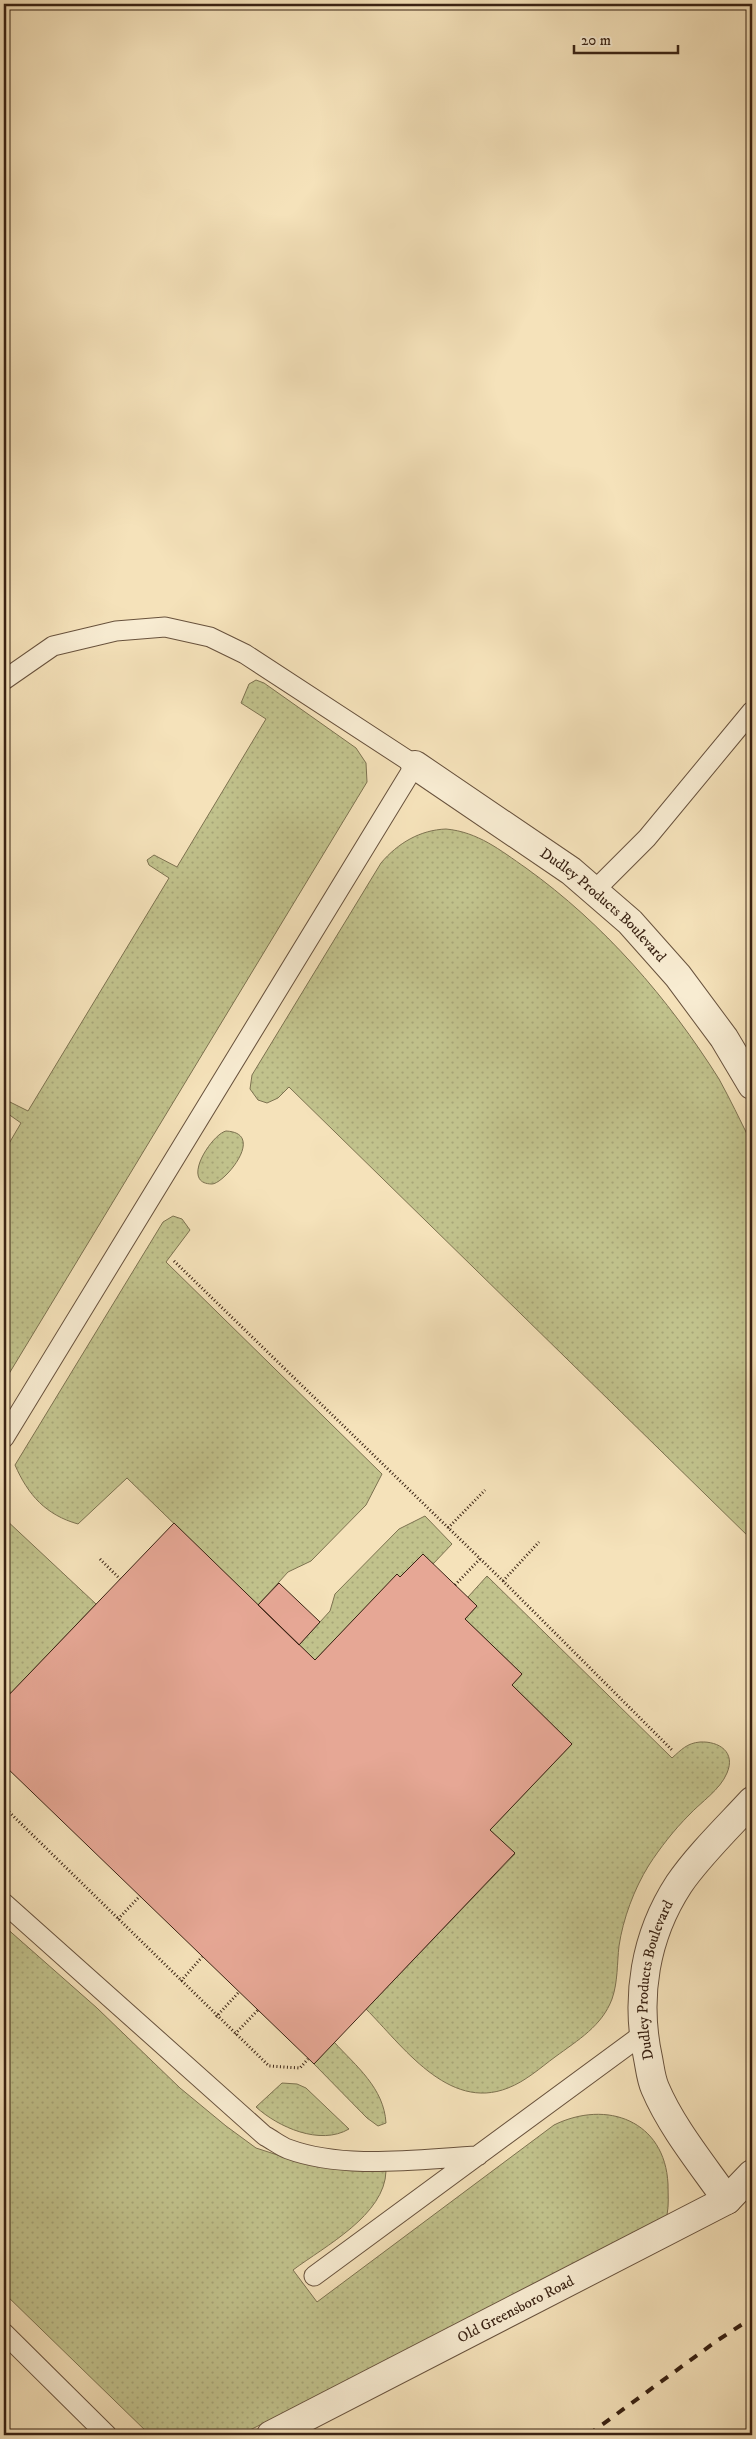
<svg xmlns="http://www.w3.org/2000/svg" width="756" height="2439" font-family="'IM FELL DW Pica',serif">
<defs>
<pattern id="grass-dots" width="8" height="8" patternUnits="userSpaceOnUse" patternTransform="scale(1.25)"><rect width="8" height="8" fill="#c1c28c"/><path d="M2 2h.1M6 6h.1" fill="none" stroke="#a7a678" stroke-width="1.8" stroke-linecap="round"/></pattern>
</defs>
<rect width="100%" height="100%" fill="#f5e2ba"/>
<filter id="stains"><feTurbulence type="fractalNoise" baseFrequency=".004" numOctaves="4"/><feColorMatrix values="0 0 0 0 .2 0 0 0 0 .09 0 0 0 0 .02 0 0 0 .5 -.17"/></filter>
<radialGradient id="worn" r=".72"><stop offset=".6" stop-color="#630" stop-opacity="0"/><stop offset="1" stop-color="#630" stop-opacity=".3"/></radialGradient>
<path fill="url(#grass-dots)" stroke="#7d7250" d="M256,680L264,683L356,748L366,763L367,782L4,1382V1152L21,1123L4,1111V1099L28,1111L169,878L149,865L147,860L154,855L177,867L266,719L241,703L249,684Z
M446,829C478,832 500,850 526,868C604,924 668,998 719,1079C730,1099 740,1120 750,1140L752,1144V1540L289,1087L278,1098L267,1103L258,1100L250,1089L252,1075L381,863C398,843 420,830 446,829Z
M226,1131C267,1133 224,1184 212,1184C179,1184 212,1134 226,1131Z
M173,1216L182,1219L190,1230L166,1262L382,1474L366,1505L311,1561L288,1572L258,1605L127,1478L78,1524C46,1515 28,1495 15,1465L163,1222Z
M425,1516L452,1544L433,1564L423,1554L400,1577L397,1575L315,1660L299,1645L330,1611L335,1594L399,1529Z
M4,1518L96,1604L11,1693L4,1685Z
M487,1576L672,1758C681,1750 687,1743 700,1742C719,1741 736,1752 727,1773C720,1790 701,1802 689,1815C674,1830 660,1848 649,1865C634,1889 623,1919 619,1946C617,1963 618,1982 612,1999C602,2026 578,2040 555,2057C540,2068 526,2081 508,2088C448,2112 402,2045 366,2009L515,1854L490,1830L572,1744L512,1685L522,1674L465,1619L477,1606L468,1597Z
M4,1926L97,2008L180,2088L226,2126L256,2148L296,2161L336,2169L386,2171C385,2215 325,2246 293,2270L317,2302L554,2125C607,2099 665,2121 668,2184C668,2195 669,2205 667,2215L658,2225L240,2435H150L4,2293Z
M334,2042C356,2066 384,2088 386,2123L378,2126L367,2118L314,2064Z
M282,2083L297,2084L306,2088L349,2129C320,2146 278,2127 256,2107Z"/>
<path fill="#e6a795" stroke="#392213" d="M174,1523L315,1660L397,1574L400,1577L423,1554L477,1606L465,1619L522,1674L512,1685L572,1744L490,1830L515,1853L314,2064L4,1765V1700Z
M279,1583L320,1622L299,1645L258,1605Z"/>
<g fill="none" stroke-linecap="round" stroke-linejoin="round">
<g stroke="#68523d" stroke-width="21">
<path id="service" d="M4,680L53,646L116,631L165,627L210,637L245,654L415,765L4,1438
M594,891L647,838L752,711
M4,1903L265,2136C273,2140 280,2146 288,2149C345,2170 418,2159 478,2156
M314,2276L643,2034
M4,2333L107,2435"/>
</g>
<g stroke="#68523d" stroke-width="30">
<g id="minor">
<path id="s1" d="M415,765L571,871L630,922L678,976L724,1038L752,1085"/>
<path id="s2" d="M727,2200C702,2164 672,2128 655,2088C651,2079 650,2068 648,2058C635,1998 645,1936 679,1884C698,1856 729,1826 752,1801"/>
<path id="s3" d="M271,2435L727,2200L752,2174"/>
</g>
</g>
<path stroke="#392213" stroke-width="3" stroke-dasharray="1 2.5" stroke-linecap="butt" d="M174,1261L503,1581L673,1751
M448,1528L485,1490
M100,1559L120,1579
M503,1581L539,1542
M455,1585L480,1559
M4,1807L269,2066L300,2068L308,2059
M118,1919L140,1896
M181,1981L202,1957
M216,2017L239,1992
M235,2034L258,2010"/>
<use href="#service" stroke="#f8ecd2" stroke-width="19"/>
<use href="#minor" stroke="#f8ecd2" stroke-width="28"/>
<path stroke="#392213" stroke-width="4" stroke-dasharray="9 9" stroke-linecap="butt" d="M588,2435L718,2340L752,2318"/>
</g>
<g text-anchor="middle" stroke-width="4" stroke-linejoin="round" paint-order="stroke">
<g font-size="15" fill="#392213" stroke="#f8ecd2">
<text dy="5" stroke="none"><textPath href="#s1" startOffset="235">Dudley Products Boulevard</textPath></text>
<text dy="5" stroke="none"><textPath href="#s2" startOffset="244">Dudley Products Boulevard</textPath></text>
<text dy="5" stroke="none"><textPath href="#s3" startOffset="275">Old Greensboro Road</textPath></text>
</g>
</g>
<rect width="756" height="2439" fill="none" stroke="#f5e2ba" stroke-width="20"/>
<rect x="5" y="5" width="746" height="2429" fill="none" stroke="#392213" stroke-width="2.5"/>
<rect x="10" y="10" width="736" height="2419" fill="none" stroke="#392213"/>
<path d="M574 45v8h104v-8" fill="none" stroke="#392213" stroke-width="2.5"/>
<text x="581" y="45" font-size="15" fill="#392213" stroke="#f8ecd2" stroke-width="4" paint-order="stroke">20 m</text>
<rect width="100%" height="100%" filter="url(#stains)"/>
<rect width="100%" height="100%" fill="url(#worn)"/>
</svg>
